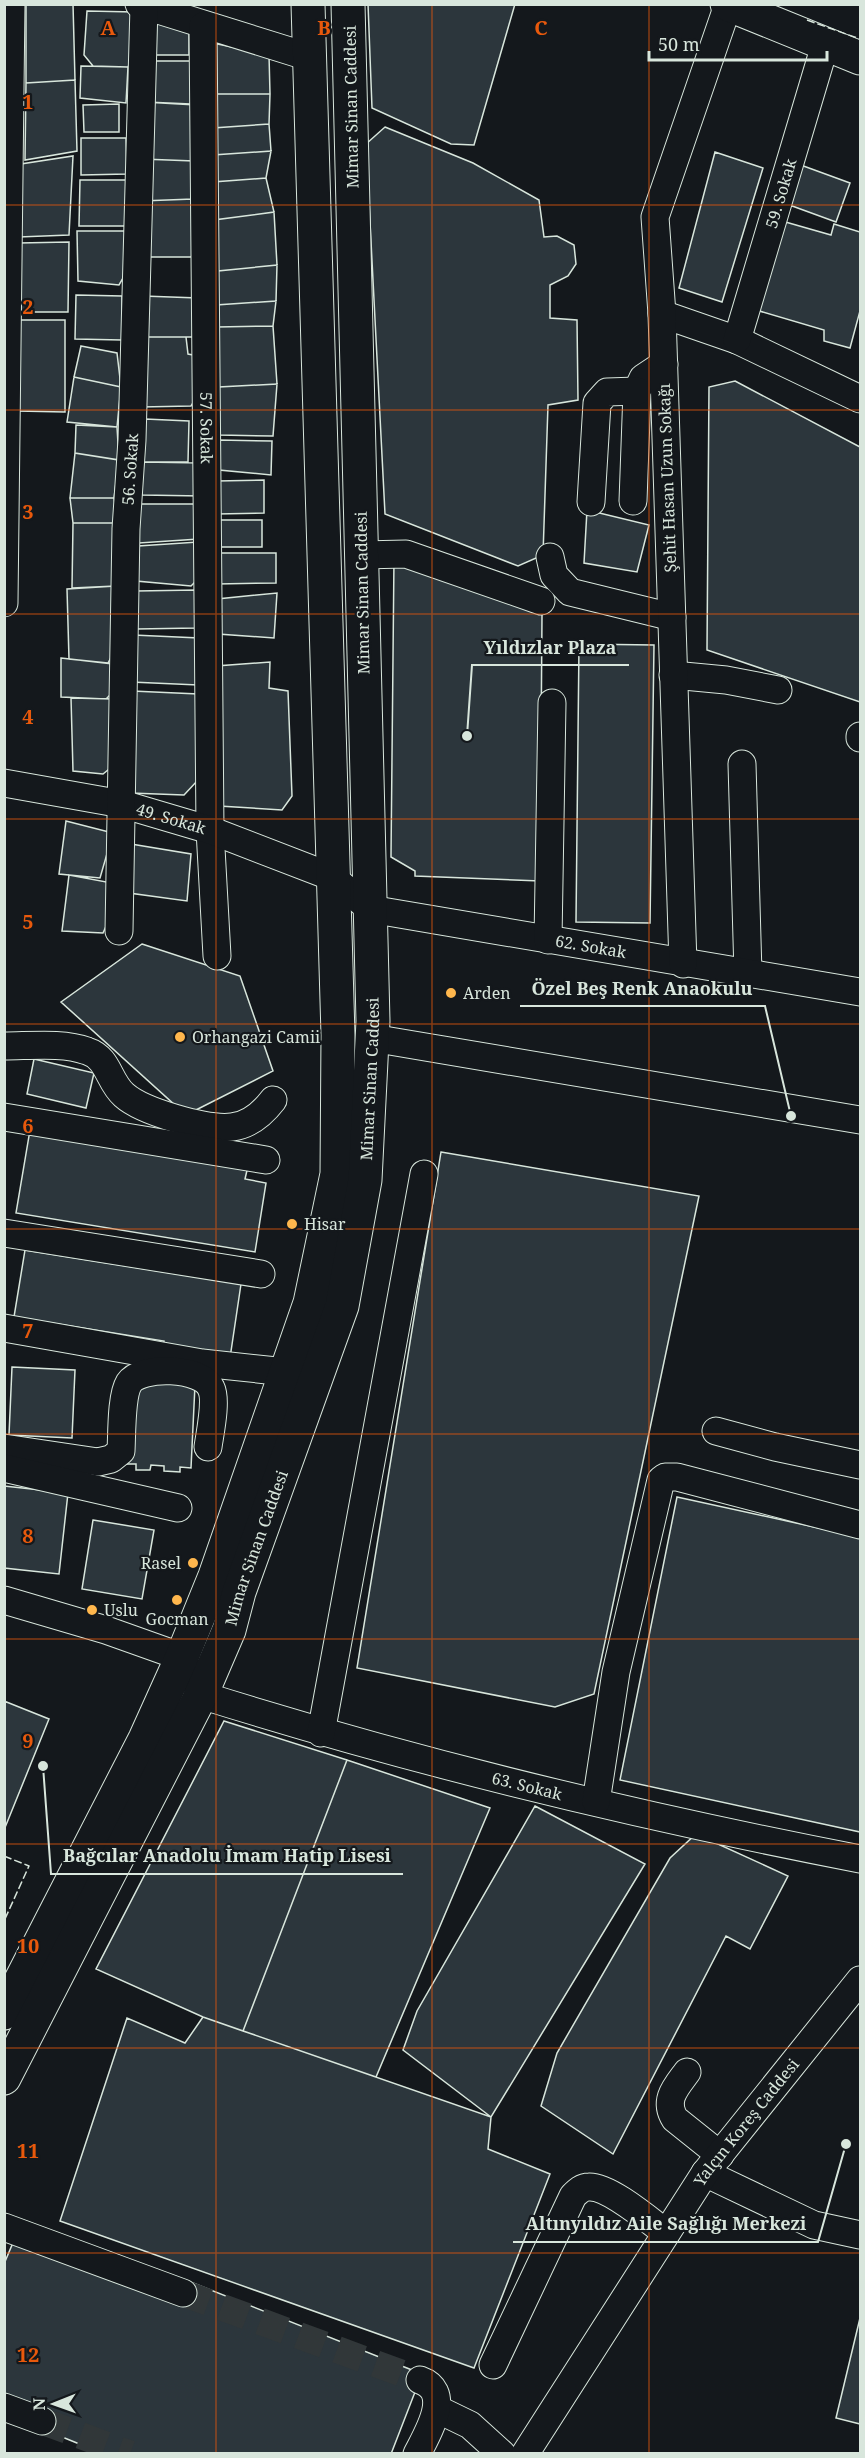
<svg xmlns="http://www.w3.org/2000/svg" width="865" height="2458" font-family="'Noto Serif',serif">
<rect width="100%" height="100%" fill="#14181c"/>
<path fill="#2c363c" stroke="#d8e6dc" stroke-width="1.5" d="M26,4H73L75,80L26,83Z
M368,4H515L474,145L451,144L372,108Z
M87,11L135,12L134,53L128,67L93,66L84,55Z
M149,21L189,27V55H147Z
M213,43L269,55L270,94H214Z
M147,61H193L191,104L146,102Z
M81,66L128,67L126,103L80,98Z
M75,80L77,151L25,160L26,83Z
M214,94H270L269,124L213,128Z
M144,102L196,105L194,161L142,159Z
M119,104V132H84L83,105Z
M269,124L271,151L213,155V128Z
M385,127L473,163L539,200L544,237L557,236L574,245L576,264L568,276L550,285V318L577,320L578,400L548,405L543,555L518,566L385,514L366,144Z
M81,138H126L127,174L81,175Z
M271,151L266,178L213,182V155Z
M715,152L763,168L722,302L679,288Z
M73,156L69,235L19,237L21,164Z
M142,159L194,161L193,199L141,201Z
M798,164L850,183L836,222L784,203Z
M266,178L274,212L214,220L213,182Z
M80,180H127L126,226H79Z
M193,199L197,246L191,257H144L141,201Z
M274,212L277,265L218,271L214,220Z
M782,221L831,235L834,224L860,232V311L850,348L824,341V330L756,310Z
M77,231H126V273L119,285L78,281Z
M69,242L68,312H19V243Z
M277,265L276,301L216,305L218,271Z
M76,295L122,296V340L75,339Z
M143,296L198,298L194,337H144Z
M276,301L273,326L217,327L216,305Z
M18,320H65V412L17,411Z
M273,326L277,384L219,387L217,327Z
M144,337H186L188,354L199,356L198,395L191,406L141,407Z
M81,346L117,353L121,387L74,377Z
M74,377L121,387L117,427L67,422Z
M735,381L860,447V702L707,650L709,387Z
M277,384L273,436L219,435V387Z
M145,419L189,421L188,462H142Z
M76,425L117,427L119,460L75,453Z
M218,440L272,441L271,475L219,470Z
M75,453L119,460L114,498H70Z
M142,462L203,463L202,496L142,495Z
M264,480V513L217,514V481Z
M70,498H114L118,523H73Z
M139,504H197L199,539L139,543Z
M587,510L649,525L637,572L584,563Z
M217,520H262V547H217Z
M73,523H118L116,586L72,588Z
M198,542L200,577L191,586L136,581L138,546Z
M219,553H276V583L217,584Z
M394,558L532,602L542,615L540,881L415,876V871L391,857Z
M116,586L115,650L108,663L69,659L67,589Z
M197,590V628L136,629V591Z
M277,593L274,638L218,634L217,599Z
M133,635L199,638L198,685L131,682Z
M579,644L654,645L650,923L576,922Z
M61,658L113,664L112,693L106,699L61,697Z
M270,662L269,688L288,691L292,796L282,810L219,806L216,666Z
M132,691L198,694V780L184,795L130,793Z
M71,698L113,699L114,765L103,774L73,771Z
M66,821L113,833L100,878L59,874Z
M131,844L191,854L187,901L129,893Z
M69,875L112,883V913L103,933L62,931Z
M142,944L240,976L273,1071L186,1115L61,1002Z
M34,1059L94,1073L86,1108L27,1094Z
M30,1130L248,1166L245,1179L266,1183L255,1252L16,1213Z
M441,1152L699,1196L594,1694L555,1707L357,1668Z
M25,1250L241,1284L230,1358L163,1348L164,1341L14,1317Z
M12,1367L75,1370L72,1438L9,1435Z
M143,1382L195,1385L191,1468L180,1467V1472L164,1471V1466L151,1465L150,1470H136V1464H126L130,1387Z
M4,1486L68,1493L59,1574L4,1568Z
M677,1497L860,1537V1832L620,1780Z
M93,1520L154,1530L142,1599L82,1589Z
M4,1701L49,1719L4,1830Z
M224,1721L347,1760L243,2031L203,2017L96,1969Z
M347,1760L490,1808L376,2077L243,2031Z
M535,1806L645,1864L491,2117L403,2050L417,2011Z
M696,1834L788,1876L750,1949L726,1936L613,2154L541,2106L557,2053L670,1858Z
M203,2017L491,2117L488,2149L550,2174L474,2368L60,2221L127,2018L185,2043Z
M15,2238L188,2281L422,2374L391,2454H104L40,2428L4,2400V2264Z
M860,2318V2424L836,2418Z"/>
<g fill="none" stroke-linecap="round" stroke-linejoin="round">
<path stroke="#313739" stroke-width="27" stroke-dasharray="27 14" stroke-linecap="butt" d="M183,2293L420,2380
M42,2421L130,2454"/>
<g stroke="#d8e6dc" stroke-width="29">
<g id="minor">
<path d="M139,4L309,57"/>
<path id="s1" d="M203,26L210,830L217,956"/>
<path d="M662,314L737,340L860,399"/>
<path id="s2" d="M737,340L825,45"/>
<path d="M633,501L637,391L643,378L664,364"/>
<path d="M591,502L597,403L607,392L637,391"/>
<path d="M361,555L406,554L541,601"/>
<path d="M550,557L554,575L570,592L672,617"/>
<path d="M4,603L11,4"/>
<path d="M673,675L726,680L778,690"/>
<path d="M860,736V738"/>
<path d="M742,764L748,974"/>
<path id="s3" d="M4,783L122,804L210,830L332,877L370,909L860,992"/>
<path id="s4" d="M119,931L126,529L132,440L144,6"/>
<path d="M548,940L552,703"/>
<path d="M683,964L662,314L655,217L728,5"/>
<path d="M372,1038L860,1120"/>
<path d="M4,1046C30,1046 63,1042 87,1051C109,1058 108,1081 124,1095C143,1112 207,1130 232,1127C249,1125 263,1113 273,1100"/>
<path d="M4,1117L266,1160"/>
<path d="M4,1233L261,1274"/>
<path d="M4,1328L202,1363L286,1372"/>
<path d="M716,1431L775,1447L860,1465"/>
<path d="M4,1448L98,1462L111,1459L121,1451C122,1434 121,1396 129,1383C141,1365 202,1367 211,1388C217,1400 210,1433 208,1447"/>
<path d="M4,1468L178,1508"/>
<path id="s5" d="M4,1600L106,1630L182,1657L201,1695C417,1763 638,1816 860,1859"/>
<path d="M321,1733L424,1174"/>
<path d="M596,1802L616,1672L661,1480L665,1477H677L860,1525"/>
<path d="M687,2072C676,2087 663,2100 675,2119L720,2155"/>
<path d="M705,2173L814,2225L860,2235"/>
<path d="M4,2227L183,2293"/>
<path d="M493,2365L573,2196C578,2191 582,2187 589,2187C609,2186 650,2221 666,2233"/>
<path d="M4,2407L42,2421"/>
<path d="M437,2409L470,2425L502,2454"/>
<path d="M417,2454C427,2434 454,2392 420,2380"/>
<path id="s6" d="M525,2454L705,2173L860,1980"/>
</g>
</g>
<g stroke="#d8e6dc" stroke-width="35">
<g id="major">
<path d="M727,4L860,58"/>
<path d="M4,2013L145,1739L182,1657L215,1576L310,1303L337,1174L338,1035L308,4"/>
<path id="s7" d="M4,2078L201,1695L229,1630L239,1592L342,1306L365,1180L373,1021L348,4"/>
</g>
</g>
<use href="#minor" stroke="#14181c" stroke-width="27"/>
<use href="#major" stroke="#14181c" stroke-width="33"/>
<path stroke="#d8e6dc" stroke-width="1.5" stroke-dasharray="8 3" stroke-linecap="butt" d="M807,20L860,39
M4,1856L29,1866L4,1921"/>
</g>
<path fill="none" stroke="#e8590c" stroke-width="1.5" stroke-opacity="0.55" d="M216,4V2454M432,4V2454M649,4V2454M4,205H860M4,410H860M4,614H860M4,819H860M4,1024H860M4,1229H860M4,1434H860M4,1639H860M4,1844H860M4,2048H860M4,2253H860"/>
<g fill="#ffb74d" stroke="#14181c" stroke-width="2">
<circle cx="451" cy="993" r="6"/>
<circle cx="180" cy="1037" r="6"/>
<circle cx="292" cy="1224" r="6"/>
<circle cx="193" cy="1563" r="6"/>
<circle cx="177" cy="1600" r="6"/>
<circle cx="92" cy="1610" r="6"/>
</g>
<g text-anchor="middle" stroke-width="4.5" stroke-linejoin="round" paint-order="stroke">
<g font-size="16" fill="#d8e6dc" stroke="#14181c">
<text transform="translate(351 107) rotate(-91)" y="6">Mimar Sinan Caddesi</text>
<text dy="6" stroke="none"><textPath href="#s2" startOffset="153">59. Sokak</textPath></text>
<text dy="6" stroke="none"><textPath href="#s1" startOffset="402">57. Sokak</textPath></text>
<text dy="6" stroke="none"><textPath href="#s4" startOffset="462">56. Sokak</textPath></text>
<text transform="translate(667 478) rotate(-92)" y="6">Şehit Hasan Uzun Sokağı</text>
<text transform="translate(362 593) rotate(-91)" y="6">Mimar Sinan Caddesi</text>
<text dy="6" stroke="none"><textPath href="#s3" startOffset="171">49. Sokak</textPath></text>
<text dy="6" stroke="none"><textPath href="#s3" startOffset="616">62. Sokak</textPath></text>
<text dy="6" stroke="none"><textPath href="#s7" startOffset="1074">Mimar Sinan Caddesi</textPath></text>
<text dy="6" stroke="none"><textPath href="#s7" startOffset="588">Mimar Sinan Caddesi</textPath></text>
<text dy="6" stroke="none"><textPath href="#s5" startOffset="568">63. Sokak</textPath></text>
<text dy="6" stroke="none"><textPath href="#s6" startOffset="399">Yalçın Koreş Caddesi</textPath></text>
</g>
<g font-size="16" fill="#d8e6dc" stroke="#14181c" text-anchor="start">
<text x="463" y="999">Arden</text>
<text x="192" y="1043">Orhangazi Camii</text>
<text x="304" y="1230">Hisar</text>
<text x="181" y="1569" text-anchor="end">Rasel</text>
<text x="104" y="1616">Uslu</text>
<text x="177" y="1625" text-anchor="middle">Gocman</text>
</g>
</g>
<g font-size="20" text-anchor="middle" font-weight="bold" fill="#e8590c" stroke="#14181c" stroke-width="4.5" stroke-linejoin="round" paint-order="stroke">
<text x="108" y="35">A</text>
<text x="324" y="35">B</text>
<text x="541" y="35">C</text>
<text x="28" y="109">1</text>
<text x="28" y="314">2</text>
<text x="28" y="519">3</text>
<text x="28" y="724">4</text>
<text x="28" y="929">5</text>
<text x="28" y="1133">6</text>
<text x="28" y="1338">7</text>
<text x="28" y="1543">8</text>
<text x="28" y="1748">9</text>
<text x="28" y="1953">10</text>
<text x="28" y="2158">11</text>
<text x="28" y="2362">12</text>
</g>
<path fill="none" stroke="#d8e6dc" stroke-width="2" d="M467 736L472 665H629M791 1116L765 1006H520M43 1766L51 1874H403M846 2144L818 2242H513"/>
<g fill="#d8e6dc" stroke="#14181c" stroke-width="2">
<circle cx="467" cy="736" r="6"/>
<circle cx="791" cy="1116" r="6"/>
<circle cx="43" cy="1766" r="6"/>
<circle cx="846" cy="2144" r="6"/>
</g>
<g font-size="18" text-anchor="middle" font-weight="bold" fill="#d8e6dc" stroke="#14181c" stroke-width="4.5" stroke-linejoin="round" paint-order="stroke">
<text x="550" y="654">Yıldızlar Plaza</text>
<text x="642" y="995">Özel Beş Renk Anaokulu</text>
<text x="227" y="1862">Bağcılar Anadolu İmam Hatip Lisesi</text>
<text x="666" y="2230">Altınyıldız Aile Sağlığı Merkezi</text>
</g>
<rect width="865" height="2458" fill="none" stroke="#d8e6dc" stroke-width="12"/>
<g transform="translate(54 2404) rotate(269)" stroke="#14181c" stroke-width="4.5" paint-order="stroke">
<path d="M0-4.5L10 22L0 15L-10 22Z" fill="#d8e6dc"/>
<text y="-9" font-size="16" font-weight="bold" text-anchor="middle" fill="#d8e6dc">N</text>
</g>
<path d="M649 51v9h178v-9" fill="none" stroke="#d8e6dc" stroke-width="3"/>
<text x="658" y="51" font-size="18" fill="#d8e6dc" stroke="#14181c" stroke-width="4.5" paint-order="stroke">50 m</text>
</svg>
